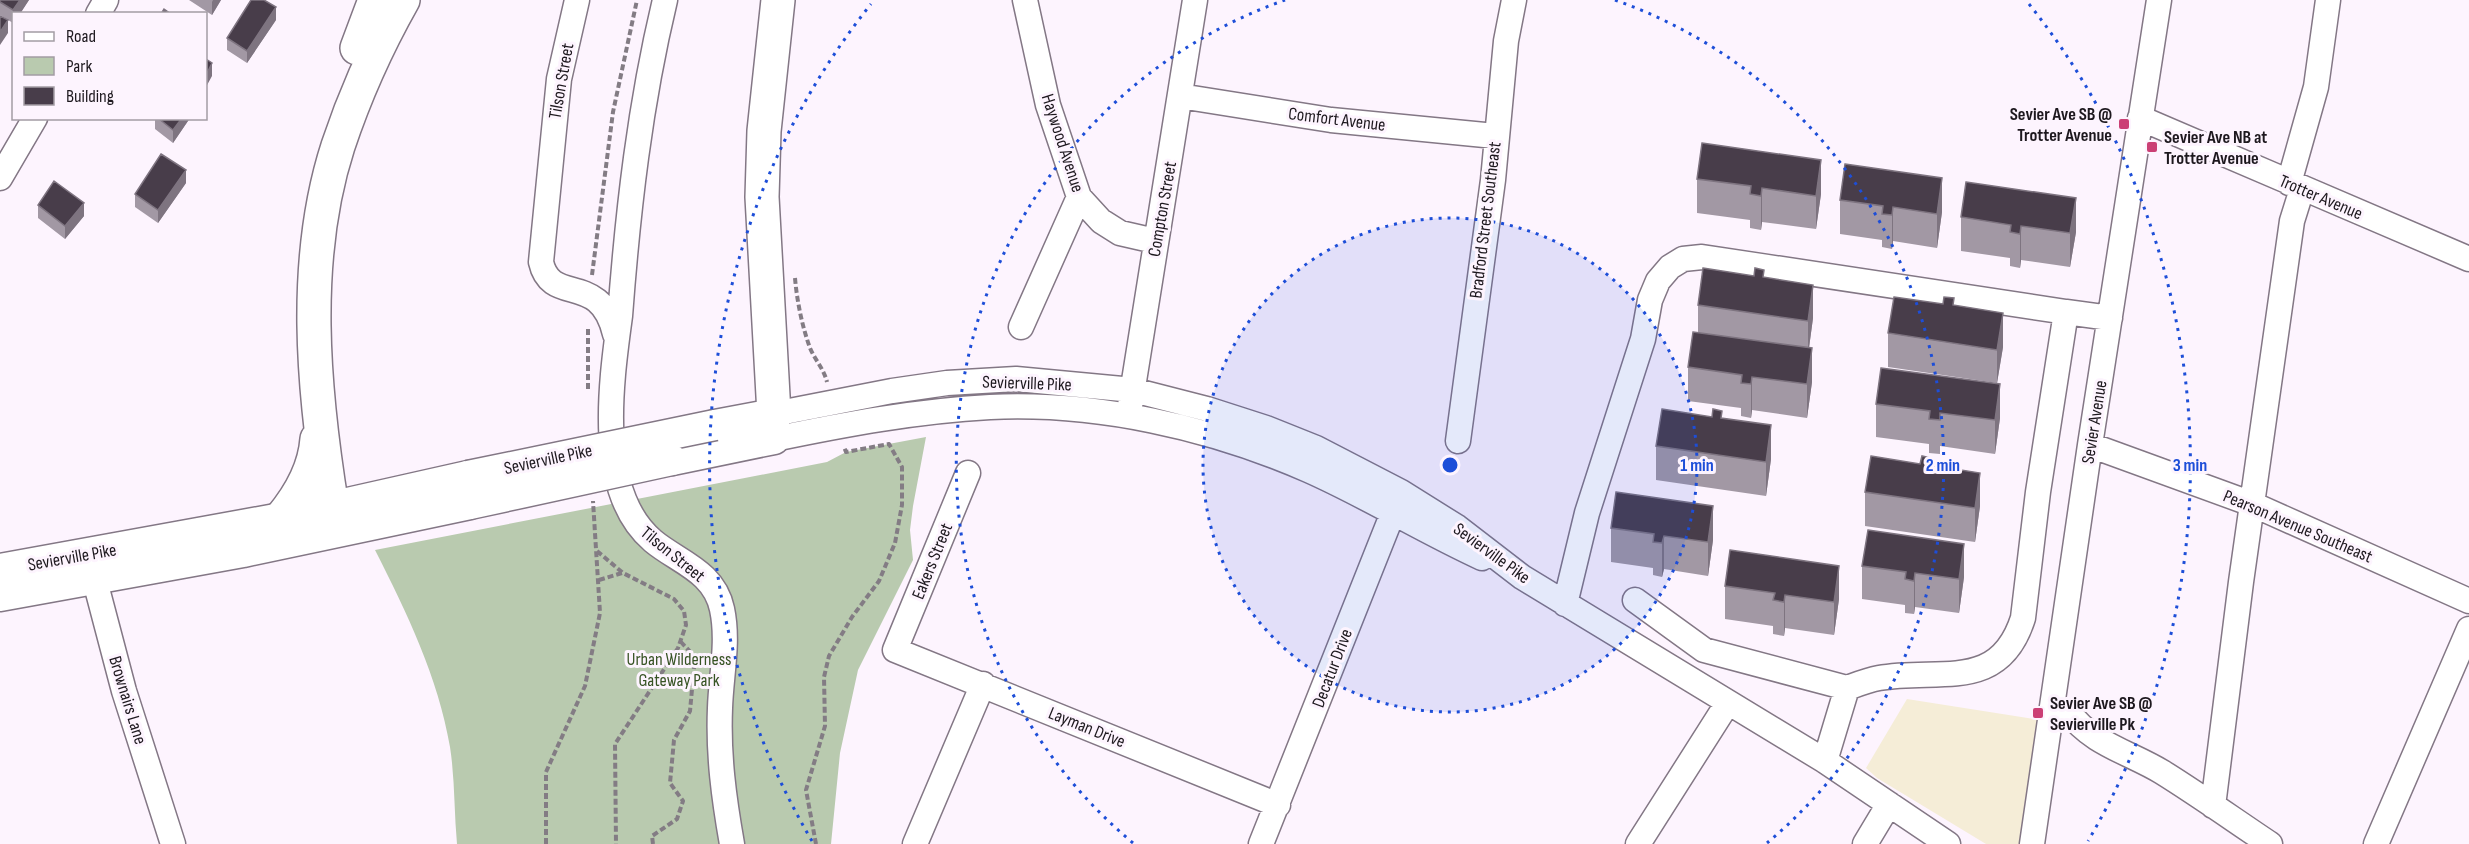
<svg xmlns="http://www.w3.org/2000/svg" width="2469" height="844" font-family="'Sofia Sans Condensed',sans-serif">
<rect width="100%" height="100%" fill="#fdf4fe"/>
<path fill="#f5edd7" d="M1907,699L2040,720L2022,844H1986L1877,778L1866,768Z"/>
<path fill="#b9caaf" d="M926,437L913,506L910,530L913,560L858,670L840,753L831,844H457C454,812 455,779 450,747C438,677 407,613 375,550L827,462L846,452Z"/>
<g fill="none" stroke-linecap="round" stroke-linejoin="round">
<g stroke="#837785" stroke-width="27">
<path id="minor" d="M577,0L559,79L541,262C551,307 600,270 615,334
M665,0C640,104 628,209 620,316C611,382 595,492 653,541C678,562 714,571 722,609C729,642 721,675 720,708C718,755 724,799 732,844
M1025,0L1048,105L1079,197L1101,221L1120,233L1155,241
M98,14L106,0
M1180,96L1331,120L1495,136
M2140,118L2469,259
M0,178L35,118
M2289,183L2316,87L2328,0
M2066,312L2110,318
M1021,327L1079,197
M1130,406L1195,0
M774,414L892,391L947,383L1016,379L1133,390L1207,409L1266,428L1316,448L1401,492L1457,527L1522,577L1825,761L1948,844
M774,439C846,424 917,411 990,407C1096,402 1210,427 1308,470C1367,496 1423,531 1482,558
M1458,441L1493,180L1506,41L1514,0
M2090,445L2252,504L2469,601
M968,473L895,650L1278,805
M90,562L124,691L173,844
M1635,600L1704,650L1847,688
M1565,604L1587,513L1643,339L1650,300L1658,281L1670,267L1683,259L1702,257L2066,312L2038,492L2023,618C1999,694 1938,667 1879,678C1868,680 1858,684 1847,688L1825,761
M2054,709L2069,712C2090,743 2131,753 2162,772C2199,795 2234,820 2270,844
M2213,806L2241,582L2292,221L2302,189
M915,844L983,684
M1261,844L1398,500
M1638,844L1727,704
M1865,844L1889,804
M2032,844L2090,445L2159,0
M2376,844L2469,629"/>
</g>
<g stroke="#837785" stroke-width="33">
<path id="major" d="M672,460L774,439V414L715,425
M0,569L281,518L468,476
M0,596L243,552L470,504"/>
</g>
<g stroke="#837785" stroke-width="36">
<path id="highway" d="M357,48L375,0
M774,414L762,197L764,131L778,0
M332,507C313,390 301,260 338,146C355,95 377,46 403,0
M281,518C300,495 315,468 317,439"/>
</g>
<path stroke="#837c84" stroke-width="4" stroke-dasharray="6 3" stroke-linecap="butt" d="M592,275L613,112L637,0
M795,278C797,301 802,326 810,348C815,360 824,369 827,382
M588,389V327
M597,551L623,573L674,599L684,611L686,625L678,648L615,744L616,844
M599,580L622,573
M546,844V772L585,686L600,613L593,501
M653,844L652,836L677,819L683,801L670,783L674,740L690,711L695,657L681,642
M816,844L806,790L825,726L824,677L829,656L852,617L879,581L895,543L902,505V467L889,444L846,452L844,447"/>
<use href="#minor" stroke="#fff" stroke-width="24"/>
<use href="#major" stroke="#fff" stroke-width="30"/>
<use href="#highway" stroke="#fff" stroke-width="33"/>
<g stroke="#837785" stroke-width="33" stroke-linecap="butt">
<path id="major-bridge" d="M468,476L715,425
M470,504L672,460"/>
</g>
<use href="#major-bridge" stroke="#fff" stroke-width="30"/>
</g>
<path fill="#a298a4" d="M0,0H29L13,23L0,15Z
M189,0H221L212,15Z
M276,20L247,63L227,50V38Z
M155,118H190L173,143L155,129Z
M1697,179L1821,194L1816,229L1762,222L1761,230L1750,228V220L1697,213Z
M186,183L158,223L135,207V194Z
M1840,200L1942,212L1937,248L1893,241L1892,249L1882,247V240L1840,234Z
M38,205L84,216L65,239L38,218Z
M1961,217L2076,232L2070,267L2021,260L2020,268L2010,266V258L1961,251Z
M1764,277L1813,318L1809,348L1812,382L1807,418L1752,410L1751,418L1741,416V408L1688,401V367L1698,332V305Z
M1954,305L2003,347L1997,383L1888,367V333Z
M1876,404L2000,418L1995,454L1940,446V454L1929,453V444L1876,437Z
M1722,418L1771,459L1766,496L1656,480V446Z
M1931,465L1980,506L1975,542L1865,526V492Z
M1611,528L1713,540L1708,576L1664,569L1662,577L1653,575V568L1611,562Z
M1862,566L1964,577L1959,613L1915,607L1914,614L1905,613V605L1862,599Z
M1725,586L1839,599L1834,635L1785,628L1784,636L1773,634V626L1725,619Z"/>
<path fill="#7e7480" d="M20,0H29L20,14H14L13,23V10Z
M213,0H221L212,15V2Z
M276,7V20L247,63V51Z
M8,20V33L0,45V32Z
M212,63V76L206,87V75Z
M182,118H190L173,143V130Z
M1821,160V194L1816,229V196Z
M186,170V183L158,223V210Z
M1942,178V212L1937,248V214Z
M1762,188V222L1761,230V196Z
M2076,198V232L2070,267V233Z
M84,203V216L65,239V226Z
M1893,207V241L1892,249V215Z
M2021,226V260L2020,268V234Z
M1813,285V318L1808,355V321Z
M2003,313V347L1997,383V350Z
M1812,348V382L1807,418V384Z
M1752,377V410L1751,418V384Z
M2000,384V418L1995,454V420Z
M1771,425V459L1766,496V462Z
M1980,473V506L1975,542V508Z
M1713,506V540L1708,576V542Z
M1664,536V569L1662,577V543Z
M1964,544V577L1959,613V579Z
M1839,566V599L1834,635V602Z
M1915,573V607L1914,614V581Z
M1785,595V628L1784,636V602Z"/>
<path fill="#483d4a" stroke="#7e7480" stroke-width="1.5" d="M0,0H20L13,10L0,2Z
M251,0H264L276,7L247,51L227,38Z
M164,9L171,14H161Z
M0,16L8,20L0,32Z
M206,59L212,63L206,75Z
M158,118H182L173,130Z
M1702,143L1821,160L1816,196L1762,188L1761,196L1750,194L1751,186L1697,179Z
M161,154L186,170L158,210L135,194Z
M1845,164L1942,178L1937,214L1893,207L1892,215L1882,214L1883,206L1840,200Z
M54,181L84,203L65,226L38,205Z
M1966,182L2076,198L2070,233L2021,226L2020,234L2010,232L2011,225L1961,217Z
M1703,268L1754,276L1755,268L1764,270L1763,277L1813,285L1808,321L1698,305Z
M1894,297L1943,304L1944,297L1954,298L1953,305L2003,313L1997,350L1888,333Z
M1693,332L1812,348L1807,384L1752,377L1751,384L1741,383L1742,375L1688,367Z
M1881,368L2000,384L1995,420L1940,413V420L1929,419L1930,411L1876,404Z
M1662,409L1712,417L1713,409L1722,411L1721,418L1771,425L1766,462L1656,446Z
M1871,456L1920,464L1922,456L1931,458L1930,465L1980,473L1975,508L1865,492Z
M1616,492L1713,506L1708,542L1664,536L1662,543L1653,542L1654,534L1611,528Z
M1868,530L1964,544L1959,579L1915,573L1914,581L1905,579L1906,572L1862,566Z
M1730,550L1839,566L1834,602L1785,595L1784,602L1773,600L1775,593L1725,586Z"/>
<circle cx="1450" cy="465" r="247" fill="#1d4ed8" fill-opacity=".12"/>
<g fill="none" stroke="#1d4ed8" stroke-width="3" stroke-dasharray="3 6">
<circle cx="1450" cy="465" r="247"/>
<path d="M1133 843A493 493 0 0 1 1285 0M1615 0A493 493 0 0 1 1767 843"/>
<path d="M812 841A740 740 0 0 1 871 4M2029 4A740 740 0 0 1 2088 841"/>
</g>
<g fill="#cb4075" stroke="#fdf4fe" stroke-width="2">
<rect x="2118" y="118" width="12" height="12" rx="3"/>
<rect x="2146" y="141" width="12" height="12" rx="3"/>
<rect x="2032" y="707" width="12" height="12" rx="3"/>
</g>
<g text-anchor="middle" stroke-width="6" stroke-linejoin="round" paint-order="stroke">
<g font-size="18" fill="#1d181e" stroke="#fdf4fe">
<text transform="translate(561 81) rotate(-80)" y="6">Tilson Street</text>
<text transform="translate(1337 119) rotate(7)" y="6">Comfort Avenue</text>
<text transform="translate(1063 143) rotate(72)" y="6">Haywood Avenue</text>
<text transform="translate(2321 197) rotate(23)" y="6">Trotter Avenue</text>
<text transform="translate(1162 209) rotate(-80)" y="6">Compton Street</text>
<text transform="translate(1485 220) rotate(-83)" y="6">Bradford Street Southeast</text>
<text transform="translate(1027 383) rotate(2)" y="6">Sevierville Pike</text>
<text transform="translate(2094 422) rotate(-81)" y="6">Sevier Avenue</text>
<text transform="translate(548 459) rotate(-12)" y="6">Sevierville Pike</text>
<text transform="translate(2298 526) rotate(23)" y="6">Pearson Avenue Southeast</text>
<text transform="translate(1492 553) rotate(36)" y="6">Sevierville Pike</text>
<text transform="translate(673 554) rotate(39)" y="6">Tilson Street</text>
<text transform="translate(72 557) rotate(-10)" y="6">Sevierville Pike</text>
<text transform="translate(932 561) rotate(-68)" y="6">Eakers Street</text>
<text transform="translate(1332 668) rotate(-69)" y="6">Decatur Drive</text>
<text transform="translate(128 700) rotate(73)" y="6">Brownairs Lane</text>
<text transform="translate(1087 727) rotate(22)" y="6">Layman Drive</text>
</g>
<g font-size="18" font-weight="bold" fill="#1d181e" stroke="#fdf4fe" text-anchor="start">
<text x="2112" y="120" text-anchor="end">Sevier Ave SB @<tspan x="2112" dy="21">Trotter Avenue</tspan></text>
<text x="2164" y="143">Sevier Ave NB at<tspan x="2164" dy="21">Trotter Avenue</tspan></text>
<text x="2050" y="709">Sevier Ave SB @<tspan x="2050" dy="21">Sevierville Pk</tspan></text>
</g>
<g font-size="18" fill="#375324" stroke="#fdf4fe">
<text x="679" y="665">Urban Wilderness<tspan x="679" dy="21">Gateway Park</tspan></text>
</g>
</g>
<circle cx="1450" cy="465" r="9" fill="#1d4ed8" stroke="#fdf4fe" stroke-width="3"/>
<g font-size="18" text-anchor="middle" font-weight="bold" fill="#1d4ed8" stroke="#fdf4fe" stroke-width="6" stroke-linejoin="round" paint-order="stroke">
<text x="1697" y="471">1 min</text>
<text x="1943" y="471">2 min</text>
<text x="2190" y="471">3 min</text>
</g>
<rect x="12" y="12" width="195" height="108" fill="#fdf4fe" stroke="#a39ca4" stroke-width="1.5"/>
<rect x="24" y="32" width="30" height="9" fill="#ffffff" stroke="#a39ca4" stroke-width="1.5"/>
<text x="66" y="42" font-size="18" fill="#1d181e">Road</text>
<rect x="24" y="57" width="30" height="18" fill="#b9caaf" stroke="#a39ca4" stroke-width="1.5"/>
<text x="66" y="72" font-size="18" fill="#1d181e">Park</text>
<rect x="24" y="87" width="30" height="18" fill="#483d4a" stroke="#a39ca4" stroke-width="1.5"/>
<text x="66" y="102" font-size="18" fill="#1d181e">Building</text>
</svg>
